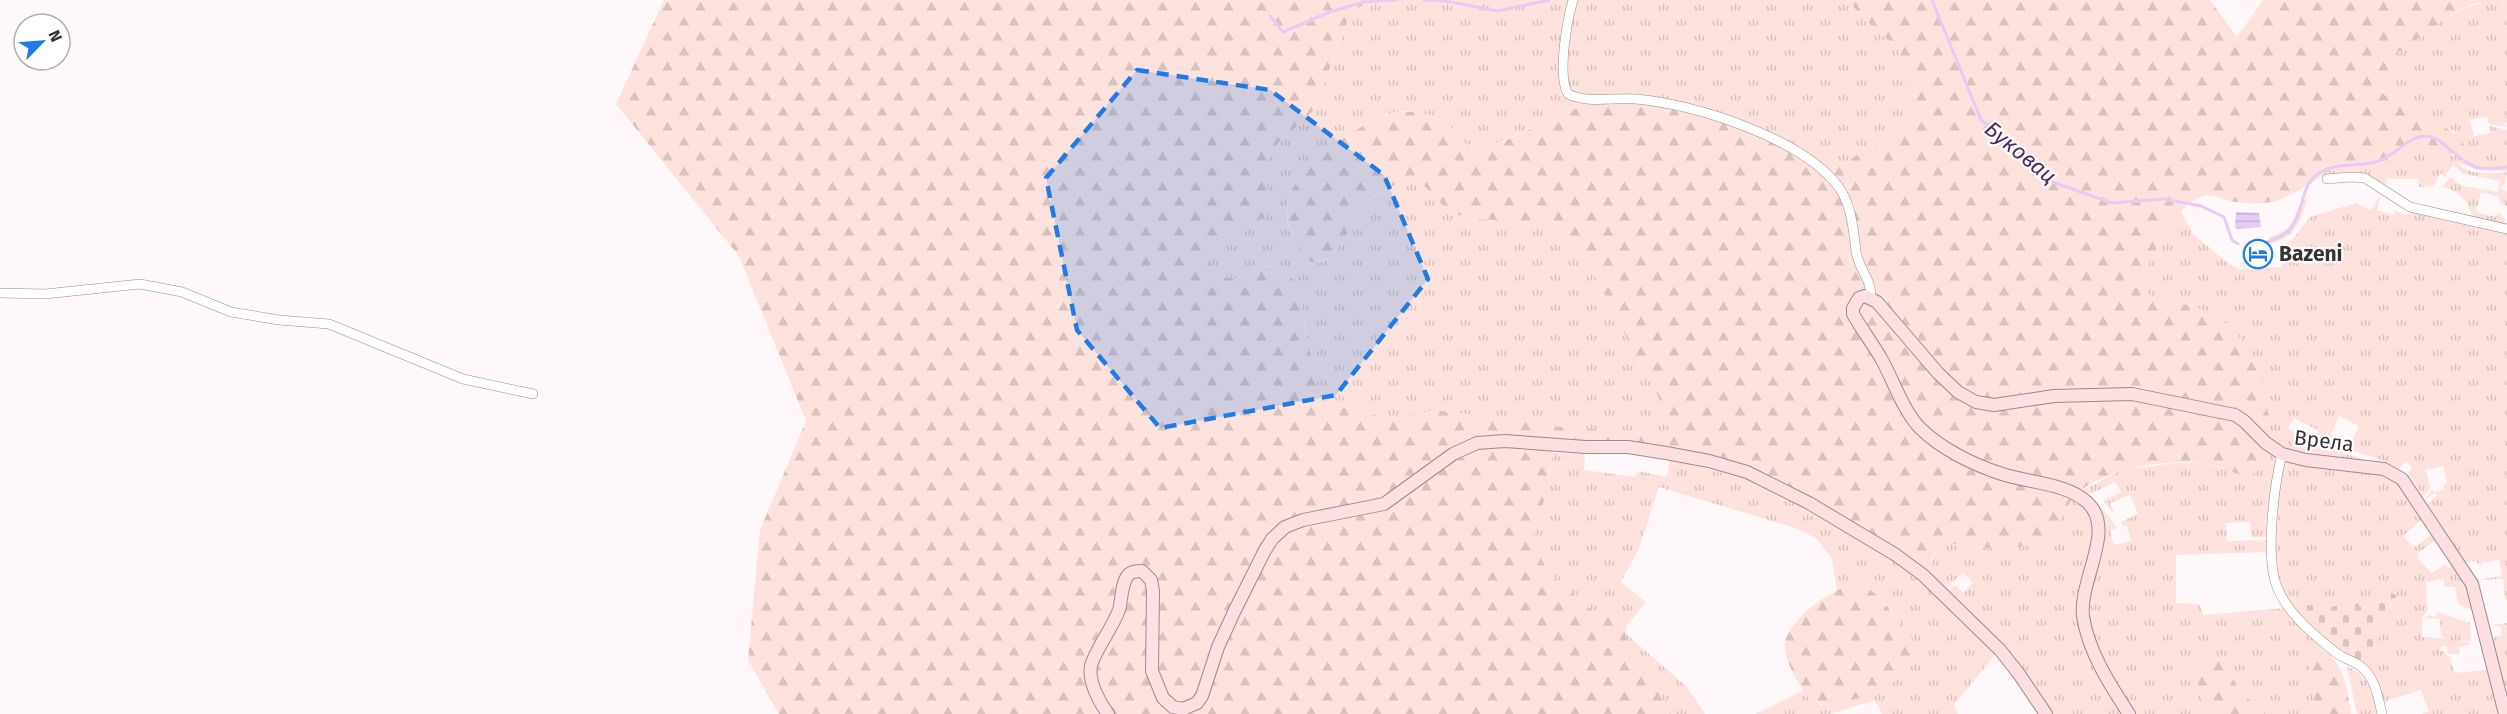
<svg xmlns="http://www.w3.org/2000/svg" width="2507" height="714" font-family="'Fira Sans',sans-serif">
<defs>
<pattern id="grass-tufts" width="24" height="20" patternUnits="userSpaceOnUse" patternTransform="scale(1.5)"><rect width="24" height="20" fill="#fde2dd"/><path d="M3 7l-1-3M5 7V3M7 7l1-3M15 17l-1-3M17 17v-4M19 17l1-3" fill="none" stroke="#d9c2be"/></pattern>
<pattern id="forest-firs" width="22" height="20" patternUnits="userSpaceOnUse" patternTransform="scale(1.5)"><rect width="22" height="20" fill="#fde2dd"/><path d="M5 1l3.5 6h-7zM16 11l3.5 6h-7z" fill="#d9c2be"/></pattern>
<pattern id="cemetery-stones" width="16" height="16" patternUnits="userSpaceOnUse" patternTransform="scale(1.5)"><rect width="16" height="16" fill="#fde2dd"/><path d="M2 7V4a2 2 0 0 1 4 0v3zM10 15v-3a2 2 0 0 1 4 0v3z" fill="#d9c2be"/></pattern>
<pattern id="water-rules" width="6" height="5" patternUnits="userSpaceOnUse" patternTransform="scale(1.5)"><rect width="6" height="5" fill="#e5ccf2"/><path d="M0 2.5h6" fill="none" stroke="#c5b0d0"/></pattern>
</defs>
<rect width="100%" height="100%" fill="#fff8fa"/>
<path fill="url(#grass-tufts)" d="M1375,0H1849C1861,20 1879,30 1894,46C1913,65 1909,101 1911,126L1822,174C1781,158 1740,142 1700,125C1684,119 1666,108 1649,106C1620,102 1591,102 1564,113C1536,123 1510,142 1480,147C1463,149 1459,133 1448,125C1436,116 1421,111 1406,111C1382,112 1359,128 1341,141C1295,176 1258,217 1317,263C1339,259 1346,230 1357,213C1371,194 1395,186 1415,175L1451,214L1559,230L1590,266L1643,370L1683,436L1552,426L1435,410L1392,420L1322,399C1318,387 1314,375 1311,363C1306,340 1306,297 1292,279C1287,272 1278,267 1269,266C1252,265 1235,292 1214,270C1209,264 1207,256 1209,248C1211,241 1215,234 1222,230C1234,221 1248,227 1260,220L1265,171L1268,157L1276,145L1316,107L1351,11Z
M2487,1L2507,3V122L2504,123L2506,127L2489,124L2487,116L2470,120L2474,136L2490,133L2489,126L2507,130V171L2477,170L2456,162C2469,176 2490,174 2507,172L2505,183L2501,187L2507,193V206L2500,204L2499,197L2481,192L2476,212L2496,217L2497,213L2501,214L2505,219L2502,225L2473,217C2466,199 2461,192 2442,187L2450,177L2462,186L2498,192L2500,181L2464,174L2453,165L2446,174L2447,178L2441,173L2433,186L2419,187V179H2387V191L2371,178L2329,175L2321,177L2287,197C2298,188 2307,174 2321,168C2341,159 2372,169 2385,161C2398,153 2402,140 2420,141C2432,142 2442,152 2453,155L2460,152L2454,131C2438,122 2382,103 2379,85C2383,75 2390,60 2398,52C2417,32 2460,8 2487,1Z
M2381,194L2377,210L2394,215L2395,211L2405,215L2416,211L2507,231V600H2505L2503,579L2476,580L2502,576L2499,560L2481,563V566L2475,561L2465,562L2432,517L2426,505L2437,496L2435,493L2425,499L2433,489L2434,492L2444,490L2443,485L2447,484L2443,466L2426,470L2430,488L2423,497L2408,473L2412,467L2406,461L2399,469L2384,461L2348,449L2359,426L2339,416L2331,434L2349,443L2346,448L2316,434L2318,430L2294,418L2288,428L2313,441L2314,438L2349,455L2369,461C2335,459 2298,459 2270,440L2192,305C2176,304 2133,302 2142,276C2145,267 2151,259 2155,251C2164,237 2170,223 2180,210L2194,235L2228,263L2239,269L2282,267L2283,247L2293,239L2310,217L2356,203L2371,210Z
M2308,197C2302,219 2294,241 2268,244L2269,237C2303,228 2288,210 2308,197Z
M2268,450L2275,460L2268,537H2251L2250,522L2226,523L2227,541L2268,540L2269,552L2176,555V603L2199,604L2204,615L2285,608L2324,650L2319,648L2308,657L2316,707L2314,714H2266L2240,691L2224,663L2216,658H2205C2196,680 2198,692 2208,714H2135C2112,680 2079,631 2090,587C2092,577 2098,567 2101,557C2107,538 2101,522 2095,504L2104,510L2117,528L2110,531L2114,545L2131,541L2127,526H2123L2121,522L2138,514L2130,495L2110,503L2115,515L2103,501L2121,492L2115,482L2091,494L2081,491L2122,470L2175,463H2202L2224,468Z
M1552,453L1585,454L1584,470L1635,477L1638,471L1667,477L1670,459L1747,479L1791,501L1889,558L1917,579L1995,655L1954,705L1958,714H1882L1875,700L1831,714H1756L1804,690L1810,700L1821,705L1878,692L1910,635C1891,613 1873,572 1837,590L1832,559L1816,538L1792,527L1659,487L1640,546L1621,582L1646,602L1627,625L1623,619L1593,611L1550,575L1542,560L1532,528L1550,477Z
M2288,462L2384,474L2401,485L2421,520L2403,536L2414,548L2432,534L2436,540L2417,554L2419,560L2432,573L2446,564L2448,568L2454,565L2467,585L2474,611L2458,604L2455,587H2445L2443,579L2427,582L2426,578L2427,606L2429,608L2422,618V637C2439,637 2453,641 2470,642V645L2459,647L2460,654H2448L2446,646L2440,647L2441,651H2445L2447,657L2450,656L2454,673L2488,670L2500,714H2421L2429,711L2421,690L2383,702L2363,665L2379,637L2375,633C2385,622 2388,608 2397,596L2381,595L2367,608L2358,606V603L2328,607L2306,605L2303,619C2293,609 2284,598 2279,585C2269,560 2278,493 2282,464Z
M2072,500C2110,521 2089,549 2080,581C2077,592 2076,606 2078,618C2083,652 2104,686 2122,714H2052L1948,591L1955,585L1963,593L1973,583L1963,572L1945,590L1921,566L1926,568L1930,566L1937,548L1945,543L1983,548L2031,545L2043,540Z
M2438,612L2470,623L2471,641L2447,640L2441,636L2440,619L2424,618L2429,615L2435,617Z
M2507,623V703L2494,650V637L2501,636V627L2491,625Z
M1625,633L1687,687L1705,714H1671L1628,642Z
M2347,667C2369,673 2372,694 2378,714H2357Z"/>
<path fill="url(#forest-firs)" d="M664,0H1375L1351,11C1343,34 1334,56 1326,79C1323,88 1320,101 1314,109C1301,127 1277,137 1268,158C1259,181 1277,198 1265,215C1250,235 1221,213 1210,246C1207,253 1208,261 1213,268C1231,293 1253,264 1270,267C1282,268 1293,276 1298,288C1303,301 1304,318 1306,332C1310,355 1315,377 1322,399L1392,420L1435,410L1552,426L1682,436L1643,370L1590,266L1559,230L1451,214L1415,176C1401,183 1381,189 1370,199C1352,216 1339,265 1312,262C1301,257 1300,247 1294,238C1285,222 1285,202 1294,186C1308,159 1362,122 1391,114C1411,108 1434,113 1450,127C1460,135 1463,148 1478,147C1513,144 1542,118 1575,109C1639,90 1736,121 1793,152C1803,158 1813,167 1822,174L1911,126C1909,101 1913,65 1894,46C1879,30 1861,20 1849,0H2210L2237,37L2263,0H2507V3L2487,1L2473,4L2450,15L2397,53L2379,85C2383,109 2451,118 2464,145L2460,152C2444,160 2430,138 2412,142C2398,144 2394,157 2383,162C2365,169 2342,158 2321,168C2304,175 2296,196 2276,201C2263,204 2249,204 2235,202C2224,200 2211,192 2200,197C2174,210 2163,237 2150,261C2144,272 2136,283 2147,293C2160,307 2180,301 2196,307C2238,321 2259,359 2266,401C2268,413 2271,424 2270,437C2268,451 2267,470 2250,475C2241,478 2230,470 2221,467C2197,459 2167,462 2143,466C2122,470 2093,478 2077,494C2059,512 2060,539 2031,545C2013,548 1991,549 1974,547C1965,546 1951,542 1943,545C1934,548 1932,558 1930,566L1926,568L1732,463L1686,451L1631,442L1554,441C1549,470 1549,501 1532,528L1542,560L1550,575L1593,611L1616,615L1623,619L1627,625L1625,633L1628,642L1671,714H779L748,660L760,530L806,421L739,256L616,104Z
M1854,585C1874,587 1882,600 1894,615C1900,622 1910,631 1913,641C1919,661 1896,683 1879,691C1864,699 1842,701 1825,704C1820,704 1816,704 1812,701C1801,692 1782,656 1785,642C1789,620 1832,587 1854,585Z
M2319,648C2344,659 2347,689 2351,714H2314L2316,707L2308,657L2311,651Z
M2212,657L2224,663L2240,691L2266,714H2208C2201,700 2192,673 2202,660Z"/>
<path fill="url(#cemetery-stones)" d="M2385,588L2397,596L2389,606L2391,609L2376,633L2380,637L2363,665L2335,649L2303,619L2306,605L2328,607L2358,603L2359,606L2367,608L2376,593L2381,595Z"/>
<path fill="url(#water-rules)" d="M2236,212L2259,213L2261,227L2237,229L2235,227Z"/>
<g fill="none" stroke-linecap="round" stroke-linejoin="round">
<path stroke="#e5ccf2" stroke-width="3" d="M1424,0L1446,1L1498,11L1549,0
M1932,0L1981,120L2053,182L2112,203L2164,199L2201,206L2224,217L2232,240L2238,244
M1270,16L1283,32L1330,12L1363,2L1397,0
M2267,242C2315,228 2290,187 2323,171C2342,161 2362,168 2381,160C2399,153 2412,130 2434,138C2440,140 2445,145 2449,149C2472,167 2476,172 2507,167"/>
<g stroke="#988d91" stroke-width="10">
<path id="street" d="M1573,0C1567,21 1557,75 1568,94C1588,104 1615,97 1636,99C1695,104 1801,138 1838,186C1852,205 1853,229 1856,251C1858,269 1872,279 1871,298
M2327,179L2350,177L2365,178L2410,207L2507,229
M0,293L45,294L140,284L182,292L231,312L279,320L329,324L463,379L533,394
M2282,454C2274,486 2265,557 2277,587C2288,614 2313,634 2335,652C2342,658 2351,660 2359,665C2375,676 2378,696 2382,714"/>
</g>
<g stroke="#988d91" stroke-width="14">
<path id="secondary" d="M1108,714C1099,702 1088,681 1091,666C1094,652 1113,627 1119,610C1122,600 1121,582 1129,574C1133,571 1138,571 1142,571L1151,580L1153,591L1152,671L1163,698L1173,707L1183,709L1197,703L1202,696L1218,647L1235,610L1264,552L1272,539L1285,527L1303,520L1384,504L1453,454L1477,443L1505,441L1586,447H1628L1666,453L1709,461L1747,472L1809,503L1896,555L1923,575L2000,650L2019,674L2046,714
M2129,714C2110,685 2088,651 2083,616C2079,580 2116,530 2088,503C2067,483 2029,483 2002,474C1974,465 1941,449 1920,428C1904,412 1893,380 1882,360C1873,344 1862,330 1853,314V308L1859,298L1865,296L1877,302L1938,373L1958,392L1976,402L1994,405L2054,396L2132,394L2235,415L2244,421L2266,443L2282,454L2306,460L2384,469L2402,479L2472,584L2505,714"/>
</g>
<use href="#street" stroke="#fff" stroke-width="9"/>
<use href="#secondary" stroke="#fedfe2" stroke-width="12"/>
</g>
<path fill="#1f7ce6" fill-opacity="0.2" stroke="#1f7ce6" stroke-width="4.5" stroke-dasharray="12 8" stroke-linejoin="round" d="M1137,70L1270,90L1384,175L1428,279L1336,395L1160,428L1077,330L1046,178Z"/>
<defs>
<g id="hotel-ring" transform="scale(1.5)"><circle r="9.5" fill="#fff" stroke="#1f7ce6" stroke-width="1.5"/><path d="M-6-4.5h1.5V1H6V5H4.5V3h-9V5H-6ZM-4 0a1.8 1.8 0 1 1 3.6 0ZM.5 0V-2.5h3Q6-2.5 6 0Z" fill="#1f7ce6"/></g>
</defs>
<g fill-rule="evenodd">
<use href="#hotel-ring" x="2258" y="254"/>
</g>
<g text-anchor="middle" stroke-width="4.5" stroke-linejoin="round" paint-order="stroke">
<g font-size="21" font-weight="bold" fill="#373234" stroke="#fff" text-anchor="start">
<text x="2279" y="261">Bazeni</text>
</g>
<g font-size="21" fill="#373234" stroke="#fff">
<text transform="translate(2324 441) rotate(7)" y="7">Врела</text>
</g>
<g font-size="22" font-style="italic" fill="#4a2a59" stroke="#fff">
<text transform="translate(2021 152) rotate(39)" y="8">Буковац</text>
</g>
</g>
<g transform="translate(42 42) rotate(65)"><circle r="28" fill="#ffffff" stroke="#afadae" stroke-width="1.5"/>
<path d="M0-4.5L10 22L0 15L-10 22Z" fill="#1f7ce6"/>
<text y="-9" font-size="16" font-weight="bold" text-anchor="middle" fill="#373234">N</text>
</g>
</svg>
